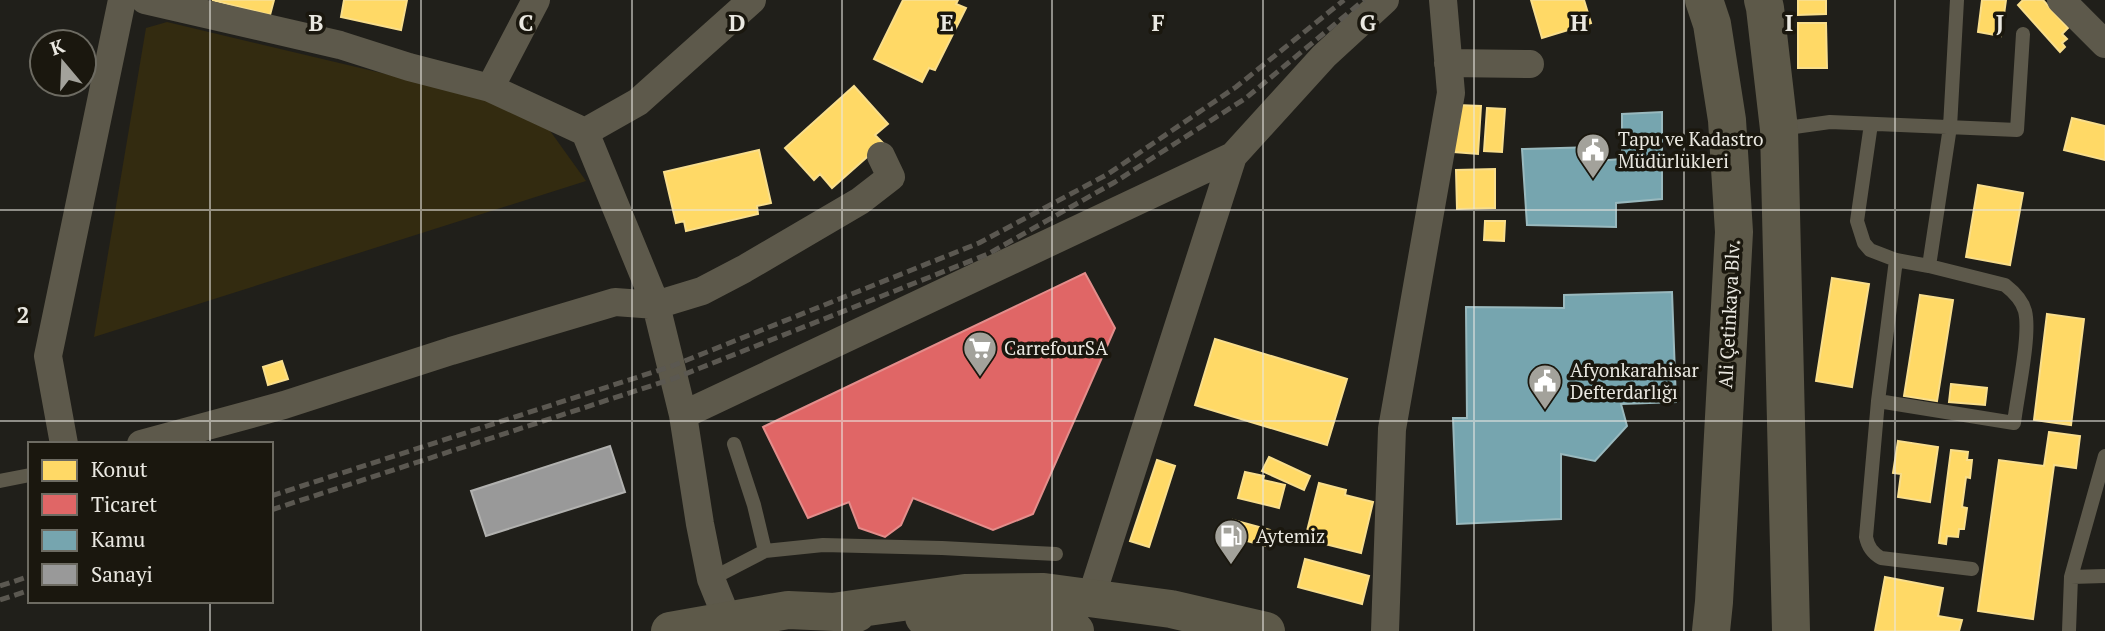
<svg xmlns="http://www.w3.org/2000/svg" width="2105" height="631" font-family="'PT Serif',serif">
<rect width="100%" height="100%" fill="#201f1a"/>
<path fill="#332b10" d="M167,22L491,99L548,128L586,181L94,337L146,28Z"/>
<path fill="#ffd966" stroke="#f9de8b" stroke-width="2" d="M212,0H274L270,15Z
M344,0H407L401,30L341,17Z
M903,0H958L956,4L966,8L935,70L929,68L922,82L874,59Z
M1531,0H1584L1591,23L1542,38Z
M1798,0H1826V14L1798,15Z
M1982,0H2006L2001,36L1978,32Z
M2023,0H2043L2068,28L2062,34L2067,39L2062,43L2065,47L2060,52L2018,5Z
M1798,23H1826L1827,68H1798Z
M854,86L888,124L875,135L883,143L832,188L820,174L814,180L785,148Z
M1457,105L1481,106L1478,154L1454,152Z
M1487,108L1505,109L1502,152L1484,151Z
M2072,118L2105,126V160L2064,150Z
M759,150L771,203L757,206L758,214L686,231L684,221L676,223L664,172Z
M1495,169V208L1457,209L1456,170Z
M1978,185L2023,193L2010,265L1966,257Z
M1485,221H1505L1504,241L1484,240Z
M1832,278L1869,284L1852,387L1816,381Z
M1920,295L1953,300L1937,401L1904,396Z
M2047,314L2084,319L2071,425L2034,420Z
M1215,339L1347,379L1327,445L1195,405Z
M282,361L288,379L268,385L263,367Z
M1951,384L1987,388L1985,405L1949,402Z
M2049,432L2080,436L2076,468L2054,465L2033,619L1978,611L1999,460L2044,466Z
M1898,441L1938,447L1930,502L1898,497L1901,474L1893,473Z
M1951,450L1968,452L1967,460H1972L1970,478L1966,477L1962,507L1967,508L1964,529H1959L1958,537L1947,536L1946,544L1939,543Z
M1269,457L1310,476L1304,490L1262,471Z
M1157,460L1175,466L1149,547L1130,541Z
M1245,472L1264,476L1263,480L1285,485L1279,508L1238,498Z
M1319,483L1346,490L1345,495L1373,502L1361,553L1305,539Z
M1233,520L1270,530L1266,546L1228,536Z
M1305,559L1369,576L1362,604L1298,587Z
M1885,577L1943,588L1938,616L1962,620L1959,631H1875Z"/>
<path fill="#e06666" stroke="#e38d8b" stroke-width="2" d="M1085,273L1115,328L1033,514L993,530L913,498L901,525L885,537L859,528L849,502L808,518L763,427Z"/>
<path fill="#76a5af" stroke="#99b9be" stroke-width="2" d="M1662,112V199L1616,203V227L1527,225L1522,149L1595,147V161L1622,159V114Z
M1672,292L1676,402L1621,404L1627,426L1595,461L1561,454V519L1457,524L1453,418H1467L1466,307L1564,308V295Z"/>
<path fill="#999" stroke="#b1b1af" stroke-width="2" d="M610,446L625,492L486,536L471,491Z"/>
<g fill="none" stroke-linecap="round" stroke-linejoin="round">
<path stroke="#5d594b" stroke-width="14" d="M1871,124L1857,221L1864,243L1870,250L1896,260L1929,266L2005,285C2014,292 2022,300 2025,311C2031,335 2017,396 2014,423L1878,401
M1780,129L1830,122L2017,130L2023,34
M1896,260L1878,401L1866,537C1868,547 1872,553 1881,558L1972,569
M1929,266L1950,127L1957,0
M734,444L754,505L765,551
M0,481L30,475
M2071,577L2105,576
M711,579L765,551L823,545L942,548L1056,554
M2069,631L2071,577L2105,456"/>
<path stroke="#5d594b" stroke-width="28" d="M145,0L340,45L409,67L490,88L536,0
M2061,0L2105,44
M1448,63L1530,64
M490,88L585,132L656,305L702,291L744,269L860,201L891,177L881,156
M585,132L638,102L752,0
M683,415L1233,156
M64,444L48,356L122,0
M141,444L284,405L451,351L615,302L656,305L683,415L700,524L711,579L728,621
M1091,598L1233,156L1324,56L1385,0
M1385,631L1392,429L1451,93L1443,0"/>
<path stroke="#5d5949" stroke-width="38" d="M1704,0L1712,24L1727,120L1734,232L1714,602L1711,631
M1763,0L1765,8L1779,129L1791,631
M833,612L965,593L1044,592L1171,609L1266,631
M924,617L1032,623L1075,631
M670,631L788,610L857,613"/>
<path stroke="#5b5851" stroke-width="5" stroke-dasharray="10 5" stroke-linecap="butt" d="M271,496L672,366L979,243L1108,174L1236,87L1344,0
M271,510L675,378L988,254L1115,182L1246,98L1364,0
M0,586L30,576
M0,600L30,590"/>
</g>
<path fill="none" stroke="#eae8e1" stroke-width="2" stroke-opacity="0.55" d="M210,0V444M421,0V631M632,0V631M842,0V631M1052,0V631M1263,0V631M1474,0V631M1684,0V631M1895,0V631M0,210H2105M0,421H2105M210,601V631"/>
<defs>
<g id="civic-pin" transform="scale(1.75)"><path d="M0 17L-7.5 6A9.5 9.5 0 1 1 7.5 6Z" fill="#a3a29b" stroke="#1a170e"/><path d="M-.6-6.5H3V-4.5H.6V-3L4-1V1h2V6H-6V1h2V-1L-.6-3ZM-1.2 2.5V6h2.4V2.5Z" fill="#fff"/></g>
<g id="supermarket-pin" transform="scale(1.75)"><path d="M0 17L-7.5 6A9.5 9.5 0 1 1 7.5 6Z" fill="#a3a29b" stroke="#1a170e"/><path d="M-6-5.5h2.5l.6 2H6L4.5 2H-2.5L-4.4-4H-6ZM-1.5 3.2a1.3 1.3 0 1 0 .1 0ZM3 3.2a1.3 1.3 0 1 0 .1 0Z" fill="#fff"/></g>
<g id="fuel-pin" transform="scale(1.75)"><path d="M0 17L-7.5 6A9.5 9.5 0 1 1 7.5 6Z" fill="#a3a29b" stroke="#1a170e"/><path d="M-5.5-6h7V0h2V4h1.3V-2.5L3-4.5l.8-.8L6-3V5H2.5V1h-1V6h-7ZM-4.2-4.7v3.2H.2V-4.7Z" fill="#fff"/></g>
</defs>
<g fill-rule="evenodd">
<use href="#civic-pin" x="1593" y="150"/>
<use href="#supermarket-pin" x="980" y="348"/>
<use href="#civic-pin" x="1545" y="381"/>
<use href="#fuel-pin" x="1231" y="536"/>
</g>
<g text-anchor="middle" stroke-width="7" stroke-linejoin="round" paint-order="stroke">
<g font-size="19" fill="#eae8e1" stroke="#1a170e" text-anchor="start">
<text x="1618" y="146">Tapu ve Kadastro<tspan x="1618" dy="22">Müdürlükleri</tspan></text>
<text x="1004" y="355">CarrefourSA</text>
<text x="1570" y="377">Afyonkarahisar<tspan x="1570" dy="22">Defterdarlığı</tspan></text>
<text x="1256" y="543">Aytemiz</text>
</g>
<g font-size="19" fill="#eae8e1" stroke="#1a170e">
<text transform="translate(1729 314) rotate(-87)" y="7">Ali Çetinkaya Blv.</text>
</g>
</g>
<g font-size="23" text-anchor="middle" font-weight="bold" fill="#eae8e1" stroke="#1a170e" stroke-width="7" stroke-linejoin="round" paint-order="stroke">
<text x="316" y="31">B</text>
<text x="526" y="31">C</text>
<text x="737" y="31">D</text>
<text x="947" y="31">E</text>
<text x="1158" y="31">F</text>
<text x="1368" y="31">G</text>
<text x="1579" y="31">H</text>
<text x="1789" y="31">I</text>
<text x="2000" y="31">J</text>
<text x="23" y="323">2</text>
</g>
<rect x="28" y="442" width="245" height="161" fill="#1a170e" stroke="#6d6b62" stroke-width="2"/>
<rect x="42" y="460" width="35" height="21" fill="#ffd966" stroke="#6d6b62" stroke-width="2"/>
<text x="91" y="477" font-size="21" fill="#eae8e1">Konut</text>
<rect x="42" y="494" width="35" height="21" fill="#e06666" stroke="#6d6b62" stroke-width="2"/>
<text x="91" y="512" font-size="21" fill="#eae8e1">Ticaret</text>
<rect x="42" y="530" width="35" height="21" fill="#76a5af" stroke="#6d6b62" stroke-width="2"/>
<text x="91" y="547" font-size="21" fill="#eae8e1">Kamu</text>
<rect x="42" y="564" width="35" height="21" fill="#999999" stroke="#6d6b62" stroke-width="2"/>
<text x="91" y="582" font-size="21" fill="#eae8e1">Sanayi</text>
<g transform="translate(63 63) rotate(341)"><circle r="33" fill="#1a170e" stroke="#6d6b62" stroke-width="2"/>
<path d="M0-5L12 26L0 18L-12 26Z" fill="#a3a29b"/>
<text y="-10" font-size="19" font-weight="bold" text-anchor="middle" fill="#eae8e1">K</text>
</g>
</svg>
